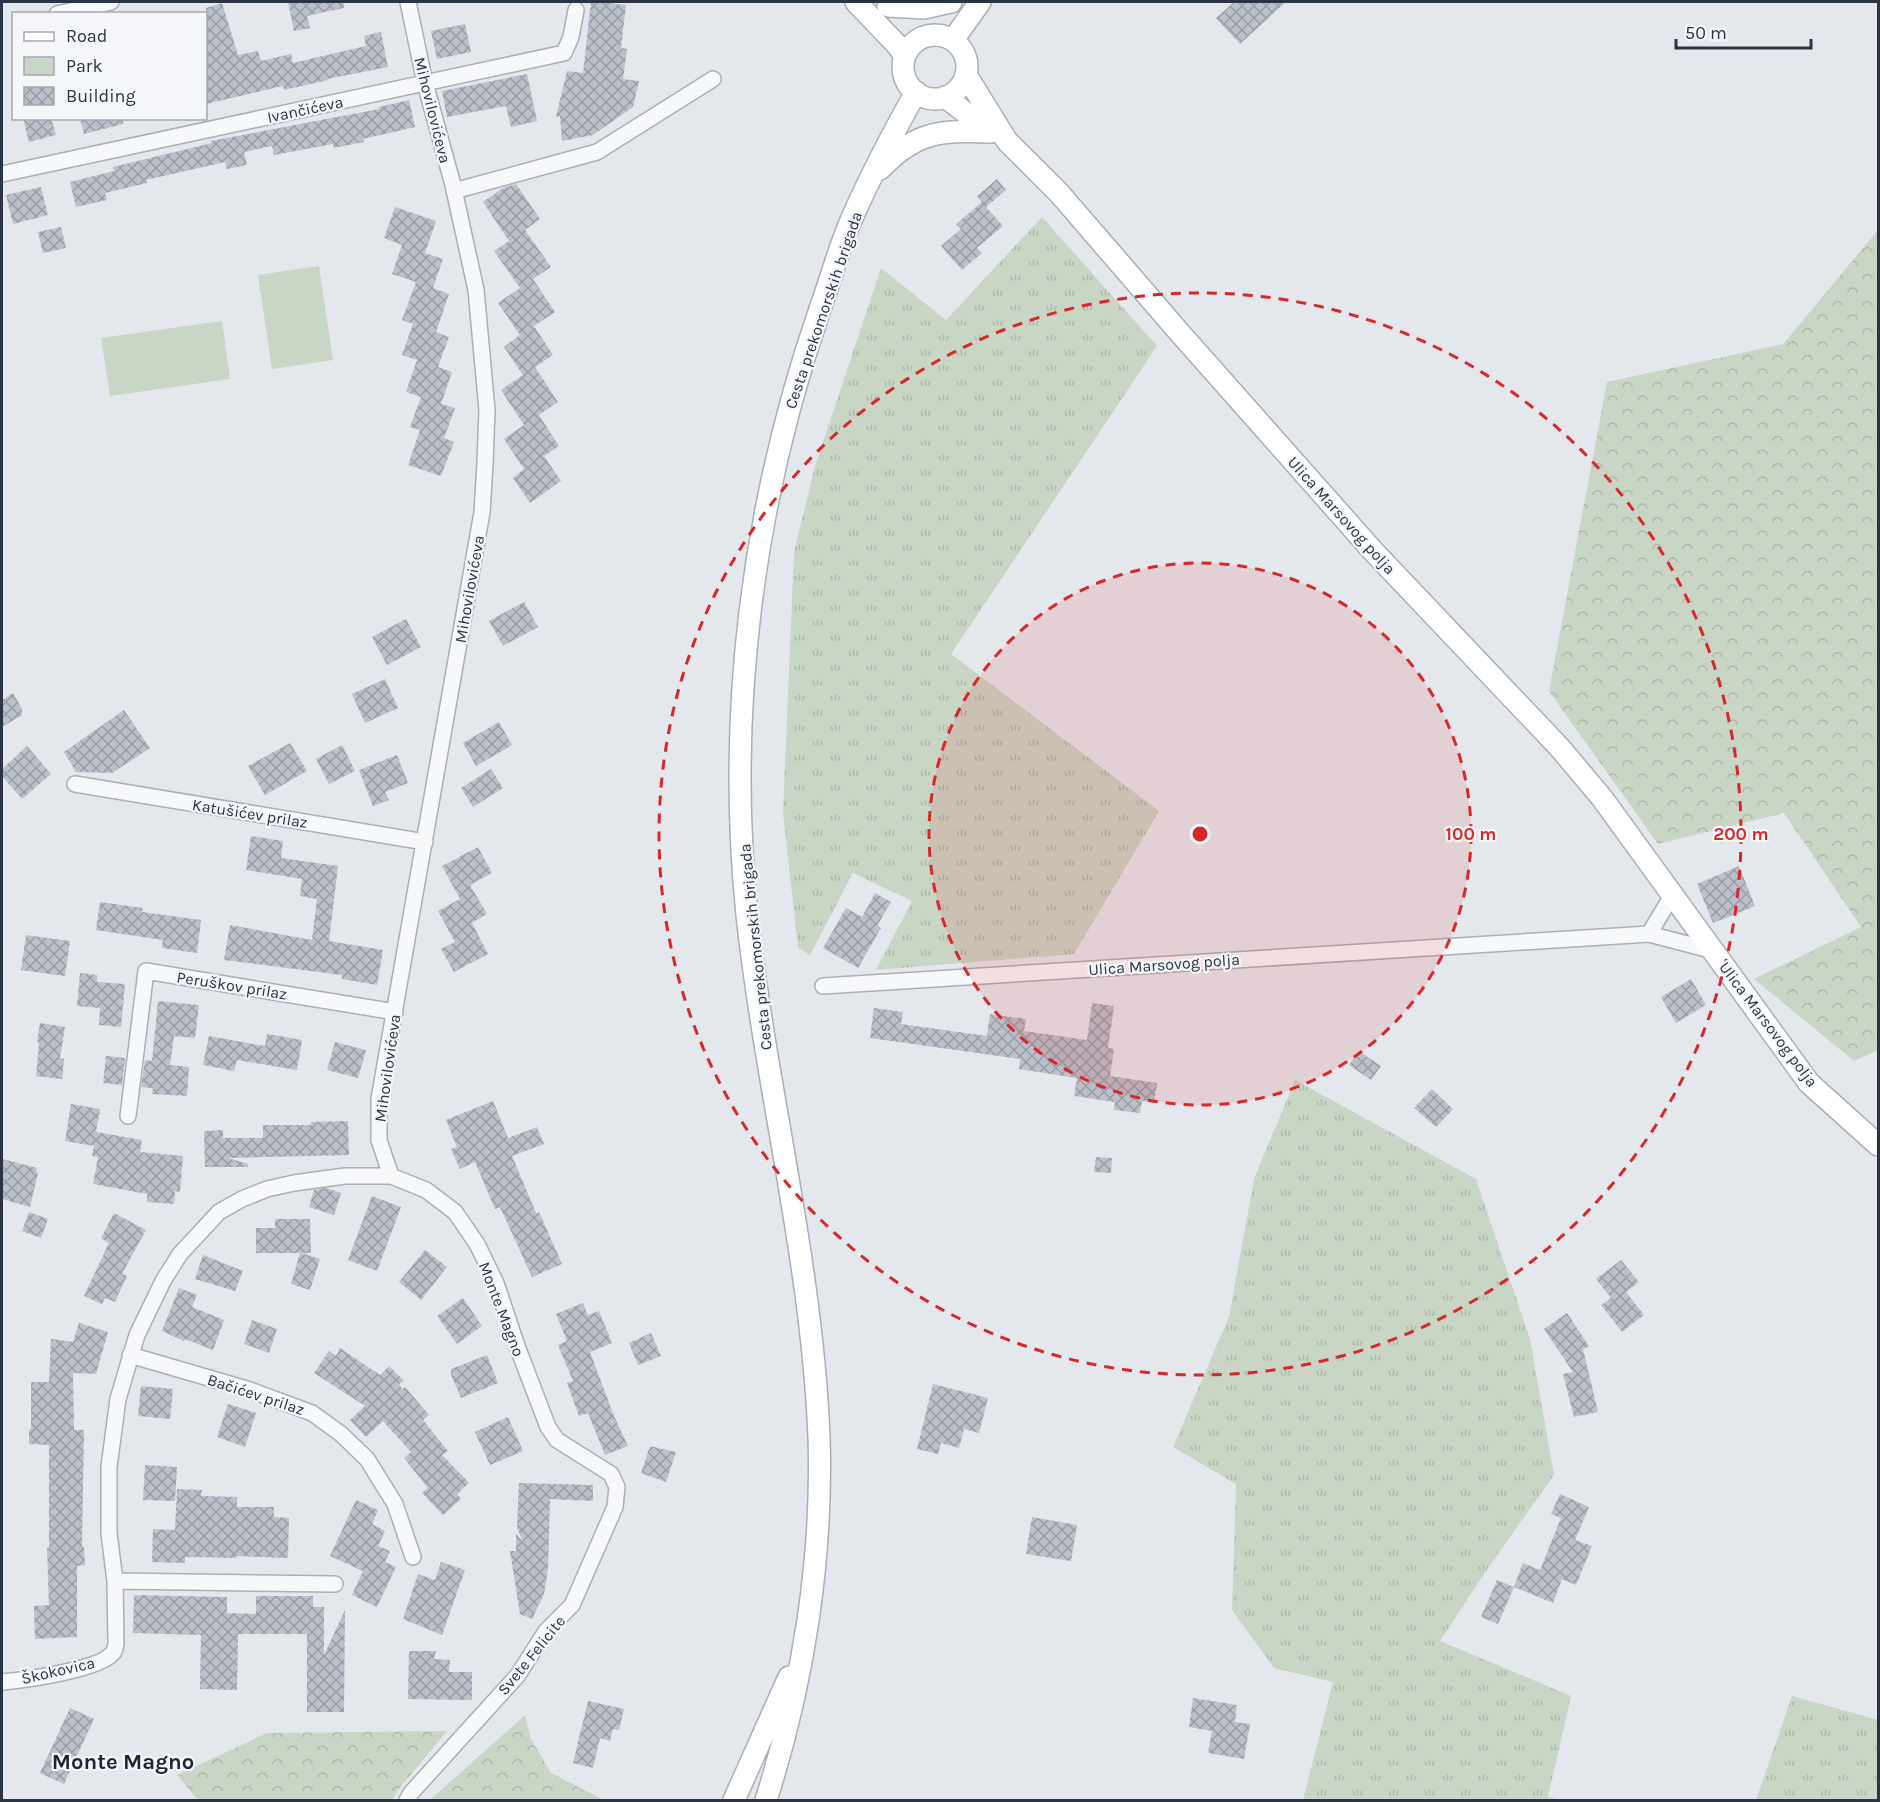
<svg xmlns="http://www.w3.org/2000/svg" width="1880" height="1802" font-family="Karla,sans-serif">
<defs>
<pattern id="grass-tufts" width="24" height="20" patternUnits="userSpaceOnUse" patternTransform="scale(1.5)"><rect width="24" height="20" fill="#c9d6c5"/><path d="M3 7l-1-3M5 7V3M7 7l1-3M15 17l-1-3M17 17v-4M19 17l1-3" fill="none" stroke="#adb8ab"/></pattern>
<pattern id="forest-crowns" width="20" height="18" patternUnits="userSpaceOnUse" patternTransform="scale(1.5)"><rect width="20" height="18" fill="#c9d6c5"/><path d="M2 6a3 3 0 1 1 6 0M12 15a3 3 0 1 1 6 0" fill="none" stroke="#adb8ab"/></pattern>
<pattern id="building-cross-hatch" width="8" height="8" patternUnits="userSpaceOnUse" patternTransform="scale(1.5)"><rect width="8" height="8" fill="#bbc0ca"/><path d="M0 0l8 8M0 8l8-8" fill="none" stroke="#989da6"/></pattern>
</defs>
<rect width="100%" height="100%" fill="#e4e7ec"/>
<path fill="url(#grass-tufts)" d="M1042,217L1157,346L951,654L1159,811L1074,954L876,970L912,901L853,873L810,955L798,948L783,813L794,552L815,466L881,268L946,320Z
M1295,1080L1476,1179L1530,1339L1554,1475L1488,1568L1440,1641L1571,1696L1548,1797L1561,1800H1303L1333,1682L1274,1668L1232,1610L1236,1484L1173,1447L1229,1317L1254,1179Z
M1792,1696L1878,1720V1800H1756Z"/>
<path fill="url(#forest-crowns)" d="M1878,230V1050L1854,1061L1754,979L1861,927L1784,813L1658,844L1549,691L1607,382L1783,344Z
M525,1715L531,1739L551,1773L604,1800H430Z
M447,1731L398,1790L392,1800H198L177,1775L267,1733Z"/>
<path fill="#c9d6c5" d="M319,266L333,360L272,369L258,275Z
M222,321L230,379L110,396L101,338Z"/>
<path fill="url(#building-cross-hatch)" d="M288,2H343L344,8L307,16L310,28L294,31Z
M591,2H614V4L626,5L621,48L627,49L623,79L639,81L633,107L593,135L562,141L560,116L556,117L567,71L583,73Z
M1234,2H1286L1240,44L1216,18Z
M222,3L238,55L258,51L261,61L291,54L293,63L366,46L364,36L381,32L388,67L327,79L328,80L284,90L283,86L206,104V8Z
M465,24L471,52L437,59L431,31Z
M527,74L537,121L511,127L506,106L447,117L442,91Z
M409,100L415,127L363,139L364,142L334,148L333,144L274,155L272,146L244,152L247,165L227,169L225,162L146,180L147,183L105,193L107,200L76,207L70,182L114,171L113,167L212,143L211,141L379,109V107Z
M23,118H51L56,135L29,142Z
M80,118H123V124L84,134Z
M997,179L1006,190L986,207L1003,226L977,248L982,253L962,270L941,246L961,229L956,224L982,202L977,196Z
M516,184L540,219L525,230L551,267L533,279L555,312L534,326L553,355L535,367L558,402L539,415L559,446L544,456L561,481L530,503L513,478L524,469L504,439L524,425L501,390L523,375L504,347L520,335L498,303L520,288L494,251L509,241L483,202L503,188Z
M41,187L48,215L13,224L6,195Z
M395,207L436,221L425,253L443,259L433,288L449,294L436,332L449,337L438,367L452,372L441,404L455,408L444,438L454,442L441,476L408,465L420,430L410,427L421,397L406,392L417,360L402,355L413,324L402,320L416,282L392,274L402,245L384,238Z
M61,227L66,248L43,253L38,232Z
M524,602L538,627L503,646L489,621Z
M406,619L421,647L387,665L372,637Z
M385,679L398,708L365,723L352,694Z
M13,693L22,709V715L2,727V700Z
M124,710L150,748L112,773L76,772L64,752Z
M499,722L512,745L476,766L463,743Z
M290,743L307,771L265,795L248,766Z
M342,745L355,771L329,784L316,759Z
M27,746L51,774L22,799L2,776V769Z
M397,755L408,783L385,792L389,800L373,806L359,770Z
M491,769L503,788L473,807L461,788Z
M251,836L283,841L281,858L338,866L329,941L383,950L377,985L342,979V975L224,960L230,925L312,940L317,899L300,896L302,879L246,870Z
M478,847L492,873L470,885L487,914L472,923L488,954L454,972L441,949L455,942L438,911L460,899L442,866Z
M1739,866L1755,906L1713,923L1697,884Z
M875,893L891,902L877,926L881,928L858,968L823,948L846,908L862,917Z
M100,902L143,908L142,912L201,920L197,953L162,948L163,940L96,930Z
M26,935L70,941L65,976L21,970Z
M80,973L97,975V982L125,984L121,1027L99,1025L100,1008L77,1006Z
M1691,979L1706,1005L1676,1023L1661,997Z
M158,1001L199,1005L195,1038L174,1036L170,1065L189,1067L187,1096L152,1094L153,1088L141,1087L145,1060L152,1061Z
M1092,1003L1114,1006L1108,1048L1114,1049L1110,1076L1157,1083L1154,1103L1142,1101L1140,1113L1114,1110L1115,1102L1074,1096L1077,1078L1019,1069L1020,1059L870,1038L874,1008L903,1012L901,1024L987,1036L990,1014L1026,1019L1024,1031L1087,1040Z
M40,1023L65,1027L60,1058L64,1059L62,1079L36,1076L39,1043L37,1042Z
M267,1034L302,1040L297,1070L237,1060L234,1071L203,1065L209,1036L265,1046Z
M335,1042L366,1050L358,1078L327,1070Z
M1359,1051L1381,1066L1371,1080L1349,1065Z
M106,1056L125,1058L122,1085L103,1083Z
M1432,1089L1453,1109L1436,1127L1414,1108Z
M493,1101L508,1138L537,1127L544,1144L512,1156L536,1213L539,1212L562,1264L532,1277L500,1207L495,1209L475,1162L460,1169L451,1149L457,1147L446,1120Z
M71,1104L100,1109L96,1132L142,1140L140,1152L183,1156L180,1192L175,1191L174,1204L147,1202V1194L93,1184L98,1157L92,1156L94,1146L65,1141Z
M348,1121L349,1155L228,1158L248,1164V1167H205L204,1131L223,1130V1138H263V1125H311V1122Z
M1096,1157L1112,1158L1111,1173L1094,1172Z
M2,1159L37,1168L36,1172L38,1173L30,1207L2,1199Z
M326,1188L341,1193L334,1215L309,1207L314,1190Z
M372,1196L401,1207L377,1271L348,1260Z
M29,1212L48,1219L41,1238L22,1231Z
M114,1213L146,1230L122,1274L127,1276L115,1302L105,1298L102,1304L84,1296L109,1243L101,1238Z
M275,1219H310L311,1253H302L320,1259L310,1290L291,1284L300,1253H256V1228H275Z
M425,1250L447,1267L421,1300L399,1282Z
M203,1255L243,1271L235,1291L195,1279Z
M1621,1260L1639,1282L1626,1292L1644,1315L1622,1332L1601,1305L1611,1298L1596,1279Z
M179,1288L197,1295L192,1307L224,1320L213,1350L185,1339L184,1341L162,1331Z
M463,1298L482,1326L457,1344L437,1316Z
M583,1303L588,1315L599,1311L612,1343L590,1352L614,1416L628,1446L605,1455L588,1413L579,1416L567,1383L573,1381L558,1345L567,1341L556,1314Z
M1567,1313L1589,1346L1583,1349L1598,1412L1574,1417L1563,1374L1573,1372L1544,1329Z
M252,1320L277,1329L269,1353L244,1344Z
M79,1323L108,1332L96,1374L73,1373L74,1430H84L82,1547H84L85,1565L77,1566V1637L35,1639L34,1606L49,1605L47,1548H49V1445L29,1444V1429H31V1382H49L51,1339L73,1342Z
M651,1333L661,1356L638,1365L629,1343Z
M340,1348L380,1375L389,1366L404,1381L399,1384L402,1389L405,1387L429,1415L423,1420L448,1451L442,1455L469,1483L457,1494L461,1499L443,1515L422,1493L428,1488L404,1458L411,1452L383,1421L366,1437L350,1420L365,1406L314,1373L329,1351L336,1356Z
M487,1355L498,1383L461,1398L451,1375V1369Z
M933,1384L988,1398L979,1433L964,1429L959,1448L941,1443L938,1454L917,1449Z
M141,1386L173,1389L170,1419L138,1416Z
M228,1404L256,1413L245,1447L217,1437Z
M508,1417L523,1451L490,1465L475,1432Z
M650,1446L676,1452L666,1482L641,1473Z
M145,1465L177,1467L175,1501L143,1500Z
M519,1483L593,1485V1501L550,1499L548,1569L544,1594L532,1619L520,1614L510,1551H516V1534L523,1541L517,1528Z
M177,1489L202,1490L201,1496L237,1497V1507H274V1517L289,1518L288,1558L236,1556V1558L185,1557V1563L152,1562L153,1529L175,1530Z
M1560,1494L1589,1507L1575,1540L1592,1546L1576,1585L1562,1579L1553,1603L1514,1587L1523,1563L1540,1570L1561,1518L1551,1514Z
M356,1500L378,1510L372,1524L385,1531L378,1546L390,1551L385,1562L396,1567L377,1607L352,1595L363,1571L330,1556Z
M1032,1517L1077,1525L1071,1561L1026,1554Z
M441,1562L465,1570L442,1635L403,1619L418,1574L435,1580Z
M1497,1580L1514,1587L1498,1624L1481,1617Z
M134,1595L227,1597V1613L256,1614V1596H313V1607H324V1655L345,1610L344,1712H307V1634H238L237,1690L200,1689L201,1635L133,1633Z
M409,1651H436L434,1659L450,1660L449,1672H472V1700L408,1699Z
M1193,1698L1237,1705L1235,1722L1250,1724L1244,1759L1208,1753L1212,1731L1189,1727Z
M588,1701L624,1709L619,1730L613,1729L610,1741L600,1738L593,1768L573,1763Z
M70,1708L94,1719L64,1784L40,1773Z"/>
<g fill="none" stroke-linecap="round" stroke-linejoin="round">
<g stroke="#a9aeb7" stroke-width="18">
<path id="minor" d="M57,14L111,2
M2,174L564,53L571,37L576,10
M454,191L597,152L713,79
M75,784L425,842
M1649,934L1714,951
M823,986L1649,934L1673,894
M128,1116L146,971L395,1012
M391,1176L379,1140V1099L482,512L485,464L487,410L476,290L453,185L425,83L408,2
M130,1355L250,1390L312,1413L341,1434L367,1459L395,1504L413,1557
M115,1581L335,1584
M2,1682C24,1680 99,1670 113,1653C115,1651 115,1647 116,1644L115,1581L109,1533V1467L118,1399L137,1335L163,1281L180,1254L219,1212L242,1199L267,1189L294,1183L345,1176H391L426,1190L455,1212L477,1244L496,1283L517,1346L548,1427L557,1440L611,1474L617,1487L615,1507L572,1605L546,1631L518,1675L411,1793L407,1800"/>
</g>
<g stroke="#a9aeb7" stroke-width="24">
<path id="secondary" d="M856,2L898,46L905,56
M888,6L924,8L951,2
M903 67a32 32 0 1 1 64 0a32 32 0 1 1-64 0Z
M953,40L980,2
M966,75L1007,141L1059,193L1179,332L1373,551L1560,748L1602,798L1809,1083L1878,1145
M945,97L991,132
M880,169C915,132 940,130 989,132
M734,1800L789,1677
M766,1800C803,1685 823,1559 819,1437C812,1261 766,1089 747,915C726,710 753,503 820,309C831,279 839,247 852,218C871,175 893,133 916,92"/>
</g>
<use href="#minor" stroke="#f7f8fa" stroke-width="15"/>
<use href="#secondary" stroke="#fff" stroke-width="21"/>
</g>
<circle cx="1200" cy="834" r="271" fill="#d62828" fill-opacity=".12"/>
<g fill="none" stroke="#d62828" stroke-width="3" stroke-dasharray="10 8">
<circle cx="1200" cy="834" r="271"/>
<circle cx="1200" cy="834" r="541"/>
</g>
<g text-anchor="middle" stroke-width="4.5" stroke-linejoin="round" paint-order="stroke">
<g font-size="16" fill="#2b3445" stroke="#f4f6f9">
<text transform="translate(305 109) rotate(-12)" y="6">Ivančićeva</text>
<text transform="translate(433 110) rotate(76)" y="6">Mihovilovićeva</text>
<text transform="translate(823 310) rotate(-71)" y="6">Cesta prekomorskih brigada</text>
<text transform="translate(1342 515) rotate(48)" y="6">Ulica Marsovog polja</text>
<text transform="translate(469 589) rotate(-80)" y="6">Mihovilovićeva</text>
<text transform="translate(250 813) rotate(9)" y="6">Katušićev prilaz</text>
<text transform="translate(755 947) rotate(-96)" y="6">Cesta prekomorskih brigada</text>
<text transform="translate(1164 964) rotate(-4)" y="6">Ulica Marsovog polja</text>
<text transform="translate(232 985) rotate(9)" y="6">Peruškov prilaz</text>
<text transform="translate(1769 1024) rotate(53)" y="6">Ulica Marsovog polja</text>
<text transform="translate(387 1068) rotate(-82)" y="6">Mihovilovićeva</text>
<text transform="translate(502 1309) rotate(69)" y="6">Monte Magno</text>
<text transform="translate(256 1394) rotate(18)" y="6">Bačićev prilaz</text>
<text transform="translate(531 1655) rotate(-51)" y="6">Svete Felicite</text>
<text transform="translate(58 1670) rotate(-13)" y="6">Škokovica</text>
</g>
<g font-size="22" font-weight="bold" fill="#1d2536" stroke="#f4f6f9">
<text x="123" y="1769">Monte Magno</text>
</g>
</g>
<circle cx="1200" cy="834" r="9" fill="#d62828" stroke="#f4f6f9" stroke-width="3"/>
<g font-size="18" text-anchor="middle" font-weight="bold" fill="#d62828" stroke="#f4f6f9" stroke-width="4.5" stroke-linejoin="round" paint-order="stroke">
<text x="1471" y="840">100 m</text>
<text x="1741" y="840">200 m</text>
</g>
<rect width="1880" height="1802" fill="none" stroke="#2b3445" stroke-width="6"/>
<rect x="12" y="12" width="195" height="108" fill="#f4f6f9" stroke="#a4a8b1" stroke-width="1.5"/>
<rect x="24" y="32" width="30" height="9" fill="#ffffff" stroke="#a4a8b1" stroke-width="1.5"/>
<text x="66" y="42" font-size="18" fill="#2b3445">Road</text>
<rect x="24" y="57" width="30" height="18" fill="#c9d6c5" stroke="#a4a8b1" stroke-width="1.5"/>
<text x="66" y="72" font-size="18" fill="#2b3445">Park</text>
<rect x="24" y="87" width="30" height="18" fill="url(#building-cross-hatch)" stroke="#a4a8b1" stroke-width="1.5"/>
<text x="66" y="102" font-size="18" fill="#2b3445">Building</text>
<path d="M1676 39v9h135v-9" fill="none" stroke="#2b3445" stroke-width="3"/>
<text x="1685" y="39" font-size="18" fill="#2b3445" stroke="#f4f6f9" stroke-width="4.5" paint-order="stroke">50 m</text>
</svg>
